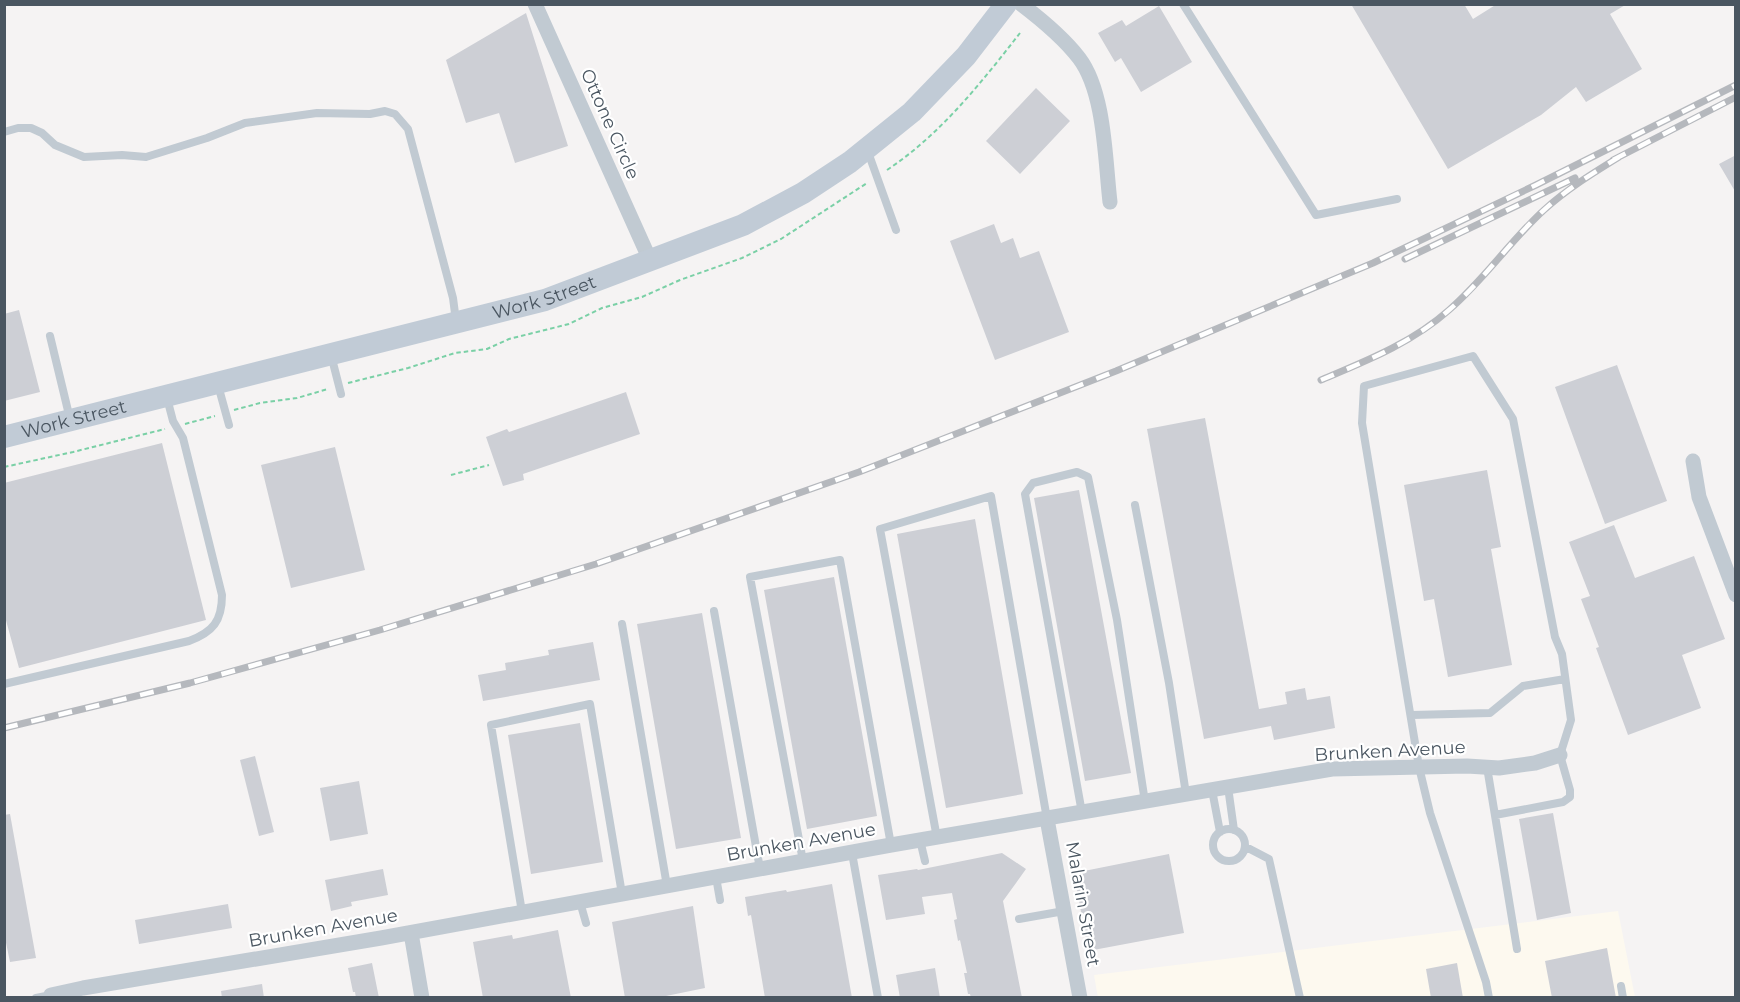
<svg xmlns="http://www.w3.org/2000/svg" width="1740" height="1002" font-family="Montserrat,sans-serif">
<rect width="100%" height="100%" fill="#f5f3f3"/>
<path fill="#fdf9ef" d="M1618,911L1635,997L1098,998L1094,975Z"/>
<path fill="#cdcfd5" d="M1351,4H1464L1473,19L1497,4H1627L1610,14L1642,69L1586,102L1576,87L1541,115L1448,169Z
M1159,6L1192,62L1141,92L1121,58L1115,62L1098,33L1122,20L1126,26Z
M526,13L568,146L515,163L499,113L466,123L446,60Z
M1036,88L1070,121L1020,174L986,141Z
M1736,155V193L1719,164Z
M994,224L1001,243L1013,238L1020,258L1039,251L1069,332L995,360L950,241Z
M19,310L40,392L4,401V314Z
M1617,365L1667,501L1605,524L1555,387Z
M626,392L640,434L523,474L524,480L503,486L486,437L507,429L509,432Z
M1205,418L1259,709L1287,704L1285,692L1305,688L1307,700L1330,696L1335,728L1274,740L1271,726L1204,739L1147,429Z
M162,443L206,620L19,668L4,613V483Z
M335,447L365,570L291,588L261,465Z
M1487,470L1501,547L1491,549L1512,665L1448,677L1434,599L1424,601L1404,485Z
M1079,490L1131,773L1085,781L1034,498Z
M975,519L1023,794L946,808L897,534Z
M1614,525L1635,578L1694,556L1725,639L1682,655L1701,708L1628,735L1596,648L1599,647L1581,599L1590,596L1569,542Z
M834,577L877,816L807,829L764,590Z
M702,613L741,838L676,849L637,624Z
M593,642L600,680L483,701L478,675L506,670L505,663L549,655L548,650Z
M580,723L603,862L531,874L508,735Z
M255,756L274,832L259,836L240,760Z
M359,781L368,834L330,841L320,788Z
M1553,813L1571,913L1537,920L1519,819Z
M10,814L36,958L10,962L4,933V815Z
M1002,853L1026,869L1003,901L1022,998H971L970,994H968L964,973H967L960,940L958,941L954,920L957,919L952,893L922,897L925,914L886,920L878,875L917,869L918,870Z
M1169,854L1184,933L1088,951L1074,873Z
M383,869L388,895L351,902L352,906L331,911L325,880Z
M832,884L852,998H765L751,915L748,916L745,897L786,890L787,892Z
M228,904L232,928L139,944L135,920Z
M693,906L705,988L666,996V998H625L612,922Z
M558,930L571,998H483L473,942L512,935L513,939Z
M1607,948L1616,998H1552L1545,961Z
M372,963L379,998H356L355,992H353L348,968Z
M1457,963L1463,998H1431L1426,969Z
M935,968L940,998H900L896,975Z
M262,984L264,998H222L221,991Z"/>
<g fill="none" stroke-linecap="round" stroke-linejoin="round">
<path stroke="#7ad0a6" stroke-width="2" stroke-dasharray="4.5 3" stroke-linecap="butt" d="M887,170C940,135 981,83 1020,33
M348,383L408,368L455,353L487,349L509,339L569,324L602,308L642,297L680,280L742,258L781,239L867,183
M234,410L260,403L297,398L328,389
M185,424L215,416
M4,467L73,452L165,429
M451,475L489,465"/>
<path stroke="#c1cad2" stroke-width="8" d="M1183,4L1316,215L1397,199
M4,132L18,128H31L42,133L55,145L84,157L122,155L146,157L207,138L245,123L317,113L370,114L385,111L395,114L408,129L453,298L456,321
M868,152L896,230
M50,336L70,419
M331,355L341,394
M218,385L229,425
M1135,505L1169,683L1186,794
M714,611L760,869
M622,624L667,886
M4,684L189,641C213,632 222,621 222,595L183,438L173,421L167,398
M1412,715L1490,713L1523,686L1565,679
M1487,767L1517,949
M1228,787L1234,830
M1212,790L1220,832
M1082,813L1025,494L1033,483L1077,472L1088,477L1117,620L1145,802
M1213 845a16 16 0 1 1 32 0a16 16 0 1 1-32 0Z
M937,838L880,529L991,496L1047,819
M920,840L925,861
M1246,847L1269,859L1300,998
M852,853L878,998
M803,861L750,577L840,560L891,845
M716,877L720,900
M580,902L586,923
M522,912L491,725L590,704L622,894
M1019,919L1064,911
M1621,986L1623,998
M36,998L51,995
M1489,998L1486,982L1430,813L1419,767L1362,423L1364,386L1473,356L1513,419L1555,637L1562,654L1571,720L1560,755L1570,790V797L1563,802L1495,815"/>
<path stroke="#c1cad2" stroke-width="15" d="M535,4L650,260
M1021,4C1042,20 1063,37 1079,58C1105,92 1105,160 1110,202
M1693,461L1699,497L1736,595
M1047,819L1080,998
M411,933L422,998
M51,998V995L83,988L381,938L891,845L1332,769L1467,766L1499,768L1535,763L1560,755"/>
<path stroke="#c1cbd6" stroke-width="22" id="s1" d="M4,437L545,300L743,225L803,193L850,162L912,112L966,56L1006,4"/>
<g stroke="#b5b8bd" stroke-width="7">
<path id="rail" d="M1613,160L1736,97
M1405,259L1575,178
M1321,380C1366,361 1412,343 1449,310C1484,280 1510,241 1544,210C1567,189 1593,173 1619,157
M4,728L190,683L380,630L596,564L859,472L1116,371L1373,263L1536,185L1736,85"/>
</g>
<use href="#rail" stroke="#fff" stroke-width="4.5" stroke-dasharray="14" stroke-linecap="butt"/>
</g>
<g text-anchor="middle" stroke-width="4.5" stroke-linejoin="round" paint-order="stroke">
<g font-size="18" fill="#4a5661" stroke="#fff">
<text transform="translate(610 124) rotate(66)" y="6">Ottone Circle</text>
<text dy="6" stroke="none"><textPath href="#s1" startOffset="558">Work Street</textPath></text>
<text dy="6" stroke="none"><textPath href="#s1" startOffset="72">Work Street</textPath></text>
<text transform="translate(1390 751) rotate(-3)" y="6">Brunken Avenue</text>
<text transform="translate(801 842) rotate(-10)" y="6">Brunken Avenue</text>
<text transform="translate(1083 904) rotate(80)" y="6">Malarin Street</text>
<text transform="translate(323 928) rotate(-10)" y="6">Brunken Avenue</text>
</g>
</g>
<rect width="1740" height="1002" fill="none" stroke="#4a5661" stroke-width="12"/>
</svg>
